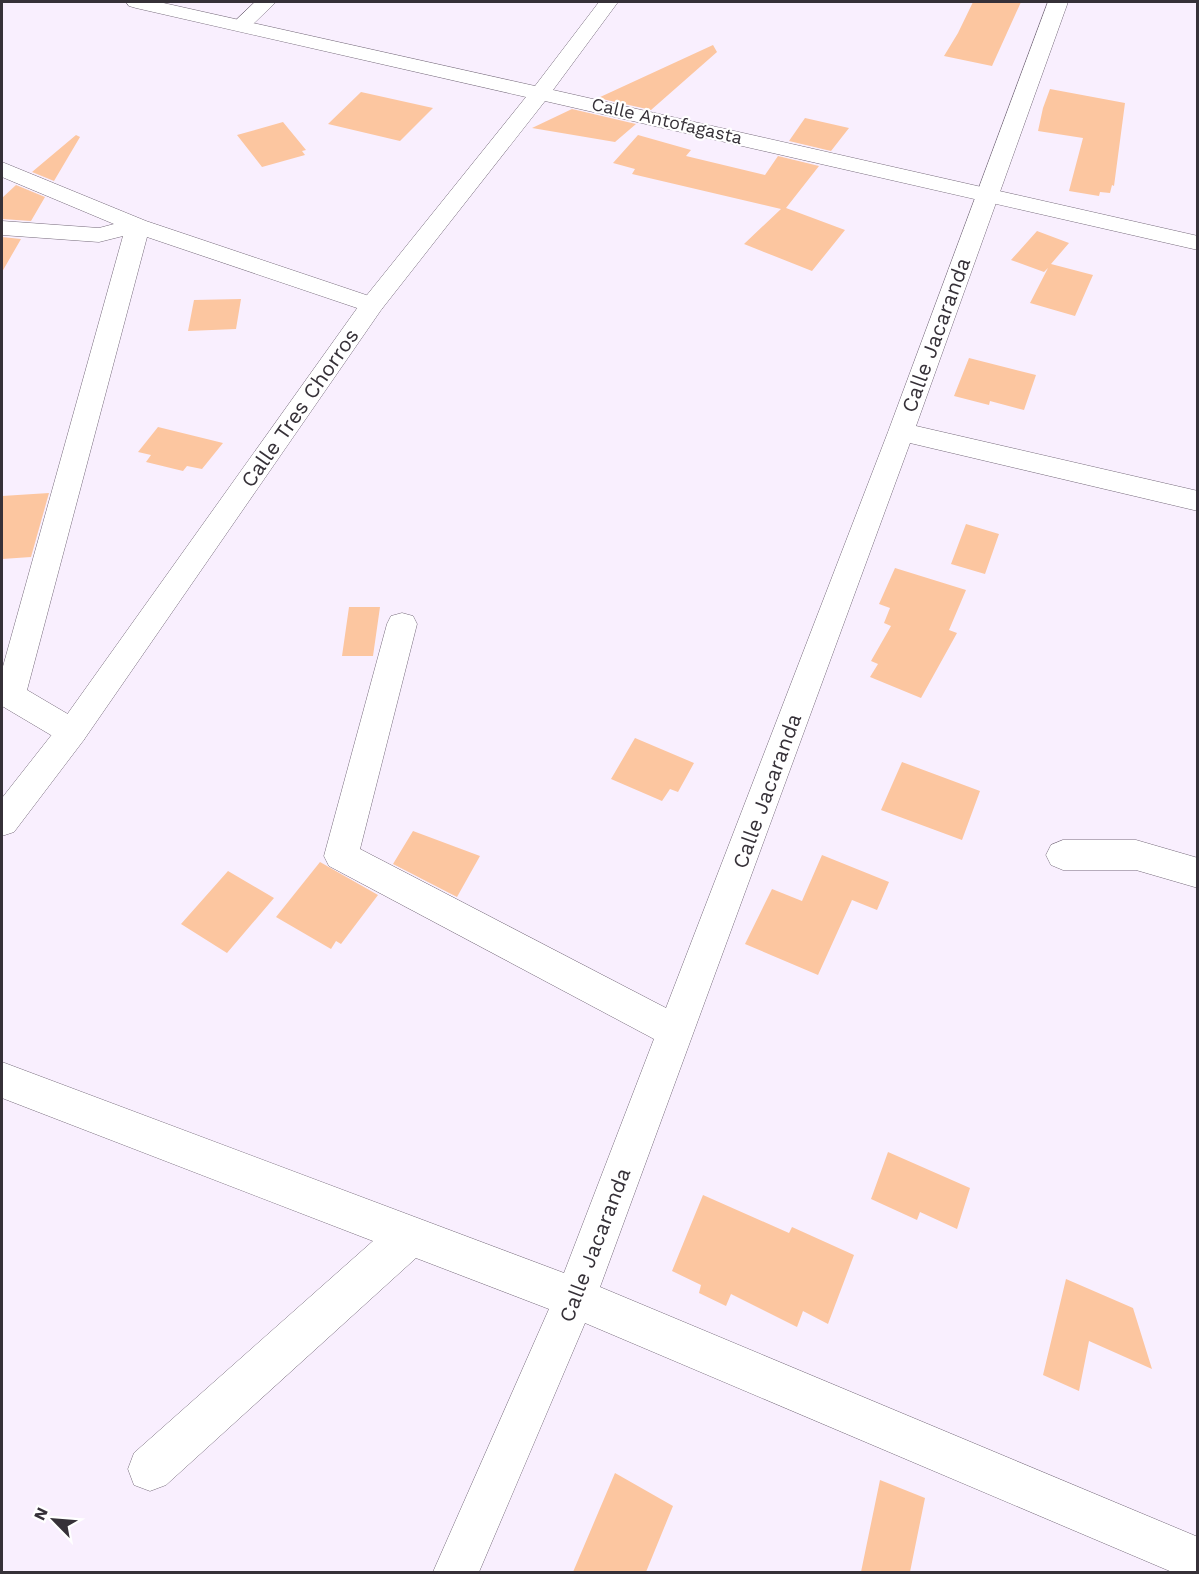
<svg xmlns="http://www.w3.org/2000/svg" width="1199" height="1574" font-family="'Work Sans',sans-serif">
<rect width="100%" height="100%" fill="#f9effe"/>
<path fill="#fcc6a0" d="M973,2H1021L992,66L944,56L958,33Z
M713,45L717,52L651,110L598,98Z
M1050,89L1125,103L1114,186L1112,185L1110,193L1100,192L1099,196L1069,191L1083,138L1038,131L1043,108Z
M361,92L433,108L400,141L328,124Z
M572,109L636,124L615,142L532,128Z
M805,118L849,128L831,151L789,141Z
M283,122L306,150L302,151L305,155L262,167L237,135Z
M76,135L80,137L54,181L32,172Z
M638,135L691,150L686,156L765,175L778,156L819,166L786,208L845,230L812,271L744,244L781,209L632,174L635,169L613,163Z
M16,185L45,197L31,221L2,219V198Z
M1037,231L1069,243L1051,264L1093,275L1075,316L1030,303L1048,268L1044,272L1011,260Z
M2,237L21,239L2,272Z
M241,299L236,329L188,331L194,300Z
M969,358L1036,375L1024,410L990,401L989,405L954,396Z
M158,427L223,443L202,469L187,466L183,471L146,462L151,455L138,452Z
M49,493L31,557L2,559V496Z
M966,524L999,534L985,574L951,564Z
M895,568L966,590L949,630L957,633L921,698L870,677L878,664L871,661L891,626L884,623L890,608L879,604Z
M349,607H380L373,656H342Z
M635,738L694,763L678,792L670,789L662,801L611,779Z
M902,762L980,791L962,840L881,810Z
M413,831L480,856L457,897L393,864Z
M822,855L889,882L877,910L852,900L818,975L745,944L772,889L802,901Z
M320,862L378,895L341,944L336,941L331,949L276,917Z
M228,871L274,898L227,953L181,924Z
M888,1152L970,1188L957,1229L920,1212L917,1220L871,1199Z
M703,1195L789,1233L792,1227L854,1255L828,1324L803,1311L797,1327L731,1294L726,1306L699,1293L701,1285L672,1271Z
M1066,1279L1133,1308L1152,1369L1089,1341L1079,1391L1043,1375Z
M615,1473L673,1506L646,1572H573Z
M880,1480L925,1498L910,1572H861Z"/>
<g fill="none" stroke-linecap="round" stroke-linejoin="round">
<g stroke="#766b7b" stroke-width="1">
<path id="minor" d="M255,2H276L249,28H235L232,24Z
M1048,2H1068L916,426L1198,491V511L910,443L600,1287L1198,1537V1572H1172L585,1323L479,1572H433L549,1309L416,1258L166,1485L150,1491L134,1485L128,1469L134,1453L373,1241L2,1098V1062L564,1273L654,1039L329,866L324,856L387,624L391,616L402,613L413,616L417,624L360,849L666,1008L888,432Z
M2,162L146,221L381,300L384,305L381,310L372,313L363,310L147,237L27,690L83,723L88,732L83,741L72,745L61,741L2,706V670L123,236L99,242L2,235V221L99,228L114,224L2,177Z
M1063,840H1136L1198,858V888L1136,870H1063L1051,865L1046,855L1051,845Z"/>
</g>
<g stroke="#766b7b" stroke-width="1">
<path id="major" d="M126,2H159L535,86L599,2H618L553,90L1198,236V250L545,101L381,310L83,741L14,832L2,836V798L61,723L363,300L526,97L136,8L129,6Z"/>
</g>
<use href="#minor" fill="#fff" fill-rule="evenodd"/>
<use href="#major" fill="#fff" fill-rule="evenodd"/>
</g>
<g text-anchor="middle" stroke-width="4.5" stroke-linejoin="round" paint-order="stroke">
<g font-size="18" fill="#363138" stroke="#fff">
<text transform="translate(667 121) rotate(13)" y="6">Calle Antofagasta</text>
</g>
<g font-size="21" fill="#363138" stroke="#fff">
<text transform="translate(936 335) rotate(-70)" y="7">Calle Jacaranda</text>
<text transform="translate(300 408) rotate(-55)" y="7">Calle Tres Chorros</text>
<text transform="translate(767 791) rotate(-70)" y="7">Calle Jacaranda</text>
<text transform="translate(595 1245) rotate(-69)" y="7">Calle Jacaranda</text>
</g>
</g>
<rect width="1199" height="1574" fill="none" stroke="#363138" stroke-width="6"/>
<g transform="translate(54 1520) rotate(295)" stroke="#ffffff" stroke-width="4.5" paint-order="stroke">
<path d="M0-4.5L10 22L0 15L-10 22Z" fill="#363138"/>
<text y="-9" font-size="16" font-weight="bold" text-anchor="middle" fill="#363138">N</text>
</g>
</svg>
